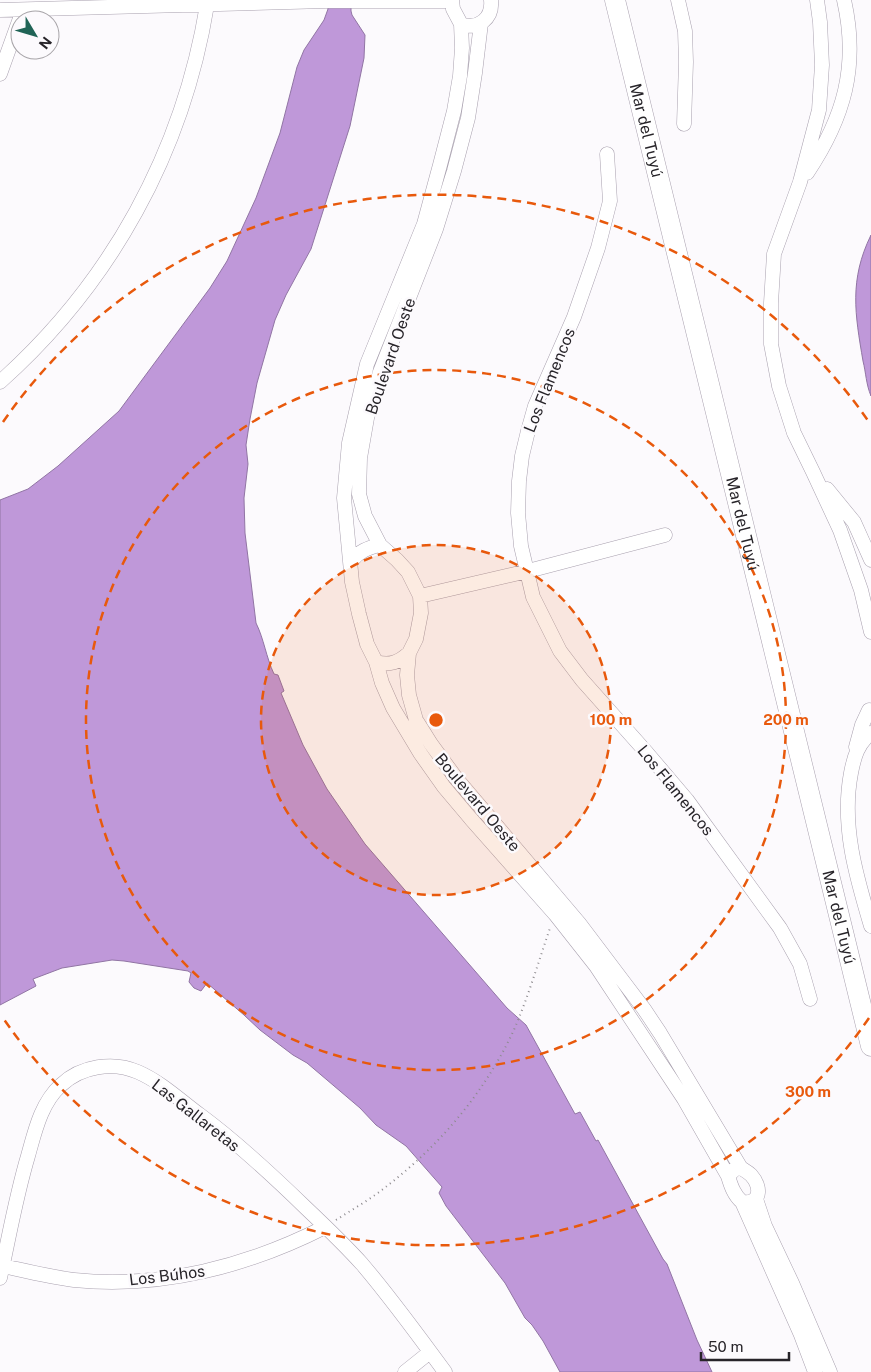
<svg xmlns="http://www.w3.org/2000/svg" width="871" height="1372" font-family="'Public Sans',sans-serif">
<rect width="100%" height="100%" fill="#fcfafd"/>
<path fill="#bf98d9" stroke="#9175a4" d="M328,0H351V11L352,15L365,35L364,58L350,126L311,249L286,295L275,320L257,383L250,419L246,445L248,464L244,498L245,533L256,623C264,639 266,657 274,674L278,675L284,691L281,693L303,745L327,789L365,844L507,1008L526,1025L575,1114L580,1112L596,1141L598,1140L663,1259L667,1264L697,1340L712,1372H560L543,1341L532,1325L525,1318L505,1283L446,1206L439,1193L442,1187L406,1146L376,1125L360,1108L307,1063L293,1055L260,1030L244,1015L207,983L201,991L194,988L189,982L191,973L188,971L124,961L112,960L62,968L33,979L36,986L0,1005V500L28,489L58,466L119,411L210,288L227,261L256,198L280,133L297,67L304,50L324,20L328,9Z
M871,235V396C866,384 866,373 863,361C855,314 849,280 871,235Z"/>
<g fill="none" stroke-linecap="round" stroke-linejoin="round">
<g stroke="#a9a1af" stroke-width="15">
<path id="street" d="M452,0L453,9L461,24C478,30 493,19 491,0
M678,0L685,31L686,62L684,124
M817,0L820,22L822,65L819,110L800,182L774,254L771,303V344L779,386L794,433L813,472L840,530L861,590L871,632
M0,10L325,1H452
M481,23L475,73L468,118L454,171L436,229L380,372L367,418L360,458L359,494L365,516L380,545L397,560L408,572L420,596L421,613L416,639L409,653L407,675L409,695L416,720L431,744L456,778L579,923L644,1009L660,1033L741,1168C744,1170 748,1172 751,1175C762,1187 761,1205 742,1202C734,1195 731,1186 728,1176L735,1169L741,1168
M461,24L462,48L460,76L454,111L440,165L424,224L367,364L349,443L344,498L352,582L359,614L367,644L376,662L382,683L393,708L420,753L444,787L471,819L555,914L596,966L684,1099L728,1176
M0,74L23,10
M607,154L610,201L598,248L574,317L535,406L528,431L522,456L519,481L518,513L521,546L533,597L560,651L582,680L647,753L687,800L780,928L800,964L810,999
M807,173C844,118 859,66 844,0
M0,382C111,283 183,152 207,5
M827,489L854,522L871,560
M351,561C360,551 367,548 380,545
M420,596L528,571L665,535
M376,662C390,666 399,662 409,653
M871,733C858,743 854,757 851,773C841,825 856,876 871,926
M856,747L862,725L869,710
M756,1199L765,1226L792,1283L830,1372
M742,1202L801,1335L815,1372
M3,1266C26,1271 50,1277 74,1280C161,1289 248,1266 325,1227
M0,1278C9,1237 16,1196 28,1156C35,1131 41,1103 61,1085C81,1066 113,1061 138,1072C161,1082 181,1101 200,1115C238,1143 272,1175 306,1208C325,1226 344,1244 362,1264C391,1298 418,1335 445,1372
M405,1372L430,1352"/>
</g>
<g stroke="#a9a1af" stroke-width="21">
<g id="secondary">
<path id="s1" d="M615,0L871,1046"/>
</g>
</g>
<path stroke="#8d8a8e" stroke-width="2" stroke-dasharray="1 4" stroke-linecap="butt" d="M336,1220C353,1209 371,1199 387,1186C440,1145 484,1093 513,1032C528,998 538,963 550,928"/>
<use href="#street" stroke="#fff" stroke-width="14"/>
<use href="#secondary" stroke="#fff" stroke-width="20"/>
</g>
<circle cx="436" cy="720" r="175" fill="#e8590c" fill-opacity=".12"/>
<g fill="none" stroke="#e8590c" stroke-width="2.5" stroke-dasharray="9 6">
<circle cx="436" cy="720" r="175"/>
<circle cx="436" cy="720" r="350"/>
<path d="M869 1018A526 526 0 0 1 3 1018M3 422A526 526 0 0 1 869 422"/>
</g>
<g text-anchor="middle" stroke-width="5" stroke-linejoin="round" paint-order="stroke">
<g font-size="16" fill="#272429" stroke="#fcfafd">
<text dy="6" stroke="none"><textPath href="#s1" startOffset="134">Mar del Tuyú</textPath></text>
<text transform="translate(390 356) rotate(-71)" y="6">Boulevard Oeste</text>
<text transform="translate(549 380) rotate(-68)" y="6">Los Flamencos</text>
<text dy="6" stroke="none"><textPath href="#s1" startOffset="539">Mar del Tuyú</textPath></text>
<text transform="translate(676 790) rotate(51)" y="6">Los Flamencos</text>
<text transform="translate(478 802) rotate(50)" y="6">Boulevard Oeste</text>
<text dy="6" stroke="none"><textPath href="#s1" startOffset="944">Mar del Tuyú</textPath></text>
<text transform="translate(196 1115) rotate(38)" y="6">Las Gallaretas</text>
<text transform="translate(167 1275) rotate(-7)" y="6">Los Búhos</text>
</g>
</g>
<circle cx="436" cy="720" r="8" fill="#e8590c" stroke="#fcfafd" stroke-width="2.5"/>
<g font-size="15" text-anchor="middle" font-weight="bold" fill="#e8590c" stroke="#fcfafd" stroke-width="5" stroke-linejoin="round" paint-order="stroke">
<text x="611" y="725">100 m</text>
<text x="786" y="725">200 m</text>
<text x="808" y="1097">300 m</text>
</g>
<g transform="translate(35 35) rotate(128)"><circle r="24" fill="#fcfafd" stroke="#a7a4a8"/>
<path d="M0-4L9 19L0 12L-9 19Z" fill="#206456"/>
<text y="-8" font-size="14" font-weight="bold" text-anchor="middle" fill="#272429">N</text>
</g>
<path d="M701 1352v8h88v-8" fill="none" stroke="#272429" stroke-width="2.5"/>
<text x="708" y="1352" font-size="15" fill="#272429" stroke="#fcfafd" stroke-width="4" paint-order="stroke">50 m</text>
</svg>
